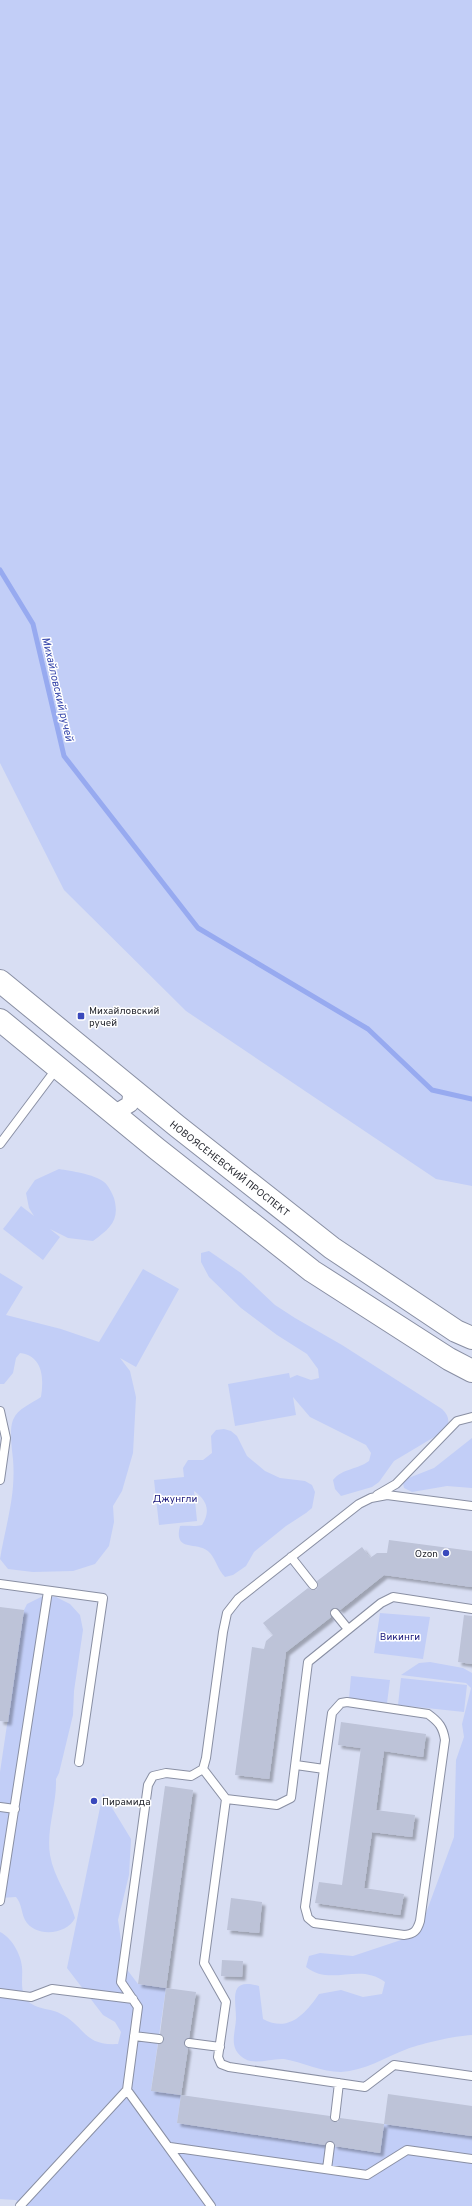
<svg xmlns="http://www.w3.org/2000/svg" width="472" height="2206" font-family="Overpass,sans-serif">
<defs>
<filter id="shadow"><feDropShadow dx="3.5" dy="3.5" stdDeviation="1" flood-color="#0004"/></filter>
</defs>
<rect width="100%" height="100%" fill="#d8def3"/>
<path fill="#c2cef7" d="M0,0H472V1186L436,1179L186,1011L64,890L0,763Z
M59,1169C71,1171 94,1174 104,1182C108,1185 112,1193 114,1198C120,1220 111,1228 93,1241L68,1238L50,1229L60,1237L43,1260L3,1229L21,1206L34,1216L29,1208L26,1193L35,1180Z
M209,1251L241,1273L275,1305L295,1318L342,1345L442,1409C449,1416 450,1421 446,1430L394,1461L379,1482L372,1487L341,1496L335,1489L333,1480C343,1468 357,1470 369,1461L371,1453L366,1445L310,1417L293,1397L296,1415L235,1426L228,1384L289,1373L290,1378L297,1375L311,1380L319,1378L318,1369L307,1354L277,1335L241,1308L209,1277L201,1262V1253Z
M143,1269L179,1289L136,1367L120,1358L130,1371L136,1397L133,1453L122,1491L113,1506L114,1522L109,1546L95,1564L73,1571L33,1572L8,1569L0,1559C6,1523 16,1496 13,1459C12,1448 9,1430 13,1420C18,1408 31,1404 41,1397C44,1378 43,1356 20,1353L16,1358L13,1373L4,1384H0V1273L23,1287L6,1315L61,1329L99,1342Z
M224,1429L231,1431L237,1436L247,1456L265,1471L280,1478L305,1481L312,1485L315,1492L312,1508L306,1513L286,1526L260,1547L254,1552L246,1566L233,1575L225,1577C218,1570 216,1560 210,1553C198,1540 173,1554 180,1526C188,1525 194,1527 202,1525C211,1511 207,1500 194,1491L197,1521L159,1525L154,1480L184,1477L183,1468L188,1460H203L212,1453L211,1436L216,1430Z
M472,1438V1488L447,1486L412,1492L404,1488L403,1483L406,1479L434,1468Z
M41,1597H56L70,1604L80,1615L83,1630L74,1691L73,1715L59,1773L56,1779C57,1804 46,1830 50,1855C54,1878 69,1896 75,1918C67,1935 35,1938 25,1920C21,1912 22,1904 16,1897L0,1898V1772L24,1610L27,1604Z
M380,1613L430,1617L423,1659L374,1653Z
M430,1662L463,1668L472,1673V2035C453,2036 424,2043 407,2049C386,2057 364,2071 341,2072C322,2072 302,2062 284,2059C272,2058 256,2065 245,2059C228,2049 235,2035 236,2019C236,1999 228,1977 259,1986L263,2019C289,2033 305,2014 319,1994L341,1990L363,1997L382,1994L385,1982C359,1962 331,1987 306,1967L309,1956L320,1953L353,1956L407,1938L419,1932L454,1837L456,1760L464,1737L462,1724L471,1688L466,1683L401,1675L419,1663Z
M351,1676L390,1680L387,1703L349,1699Z
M401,1678L467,1685L464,1712L398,1705Z
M103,1793L131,1839L129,1875L118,1920L125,1967L138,1984L166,1988L151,2090L181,2095L177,2123L380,2153L384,2124L472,2136V2206H21L16,2200L0,2199V1932C11,1937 21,1954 22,1967C23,1976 20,1988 25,1997C33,2011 51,2007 63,2015C86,2028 84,2046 118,2044L121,2032L115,2022L103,2015L67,1968Z"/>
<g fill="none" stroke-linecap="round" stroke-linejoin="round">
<path stroke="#97aaf0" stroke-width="5" d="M0,570L33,624L64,756L198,928L368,1029L432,1090L472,1099"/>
</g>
<path fill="#bdc3d8" filter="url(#shadow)" d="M389,1540L472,1551V1587L384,1575L340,1610L337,1608L332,1609L330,1611L331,1617L286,1652L269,1779L235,1775L252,1647L264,1649L266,1641L273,1635L263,1623L308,1588L311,1590H316L318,1587L317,1581L362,1547L370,1558L377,1553H387Z
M0,1607L24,1610L8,1722L0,1721Z
M464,1615L472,1616V1664L458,1662Z
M341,1722L426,1734L423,1757L384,1751L376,1810L415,1815L412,1837L372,1832L364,1888L404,1894L400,1915L315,1903L319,1882L342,1885L361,1748L338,1745Z
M165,1786L193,1790L166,1988L138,1984Z
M231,1898L262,1902L259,1933L227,1930Z
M222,1960L243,1961L242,1977L221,1976Z
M166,1988L196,1992L189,2038L184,2042L188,2048L181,2095L151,2091L158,2044L164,2040V2036L160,2034Z
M388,2094L472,2106V2136L384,2124Z
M181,2095L330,2116L334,2122H338L340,2118L384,2124L380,2153L335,2146L331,2141L325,2145L177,2123Z"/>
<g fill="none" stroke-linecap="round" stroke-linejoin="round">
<g stroke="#898fa3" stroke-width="10">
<path id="lane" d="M0,1144L57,1068
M0,1411L6,1438L0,1480
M377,1495L396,1484L457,1421L472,1417
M291,1557L313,1585
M0,1584L103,1598L79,1762
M335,1613L348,1629
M296,1765L324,1769L332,1713L341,1703L347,1702L428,1714C439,1722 443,1727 445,1740L420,1921C417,1931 414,1934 404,1935L314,1923L308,1918L305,1907L324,1769
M203,1769L226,1799L277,1805L291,1798L308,1662L381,1603L393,1597L472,1609
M226,1799L204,1963L226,2002L218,2057L221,2064L229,2067L365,2087L394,2065L472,2076
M0,1807L15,1809
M0,1901L48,1591
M0,1993L31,1997L52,1989L133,1999
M134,2036L159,2039
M189,2043L220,2047
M335,2117L339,2083
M170,2147L367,2175L407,2150L472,2159
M327,2169L330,2146
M20,2206L127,2090
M211,2206L127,2090L138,2007L121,1982L148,1785L153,1776L166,1773L191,1776L203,1769L206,1758L223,1632L227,1613L238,1599L359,1504L371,1498L387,1495L472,1506"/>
</g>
<g stroke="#898fa3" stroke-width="18">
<path id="street" d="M109,1111L120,1110L130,1104L131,1096L128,1085"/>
</g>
<g stroke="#898fa3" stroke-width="24">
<path id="secondary" d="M0,981L177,1126L332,1248L456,1331L472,1338
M0,1020L157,1149L312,1271L449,1359L472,1371"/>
</g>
<use href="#lane" stroke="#fff" stroke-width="8"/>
<use href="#street" stroke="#fff" stroke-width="16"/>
<use href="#secondary" stroke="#fff" stroke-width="22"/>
</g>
<g fill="#3a49bc" stroke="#fff" stroke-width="1.5">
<rect x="77" y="1012" width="8" height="8" rx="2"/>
<circle cx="446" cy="1553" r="4"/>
<circle cx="94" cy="1801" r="4"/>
</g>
<g text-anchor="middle" stroke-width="3" stroke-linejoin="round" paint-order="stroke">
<g font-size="10" fill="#282a32" stroke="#fff" text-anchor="start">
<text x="89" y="1014">Михайловский<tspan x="89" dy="12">ручей</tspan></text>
<text x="438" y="1557" text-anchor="end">Ozon</text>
<text x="102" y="1805">Пирамида</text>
</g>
<g font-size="10" fill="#282a32" stroke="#fff">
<text transform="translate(230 1168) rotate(38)" y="4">НОВОЯСЕНЕВСКИЙ ПРОСПЕКТ</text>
</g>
<g font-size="10" fill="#19177b" stroke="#fff">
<text x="175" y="1502">Джунгли</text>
<text x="400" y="1640">Викинги</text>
</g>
<g font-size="11" font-style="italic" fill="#3a4aad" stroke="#fff">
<text transform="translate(58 689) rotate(77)" y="4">Михайловский ручей</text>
</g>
</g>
</svg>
